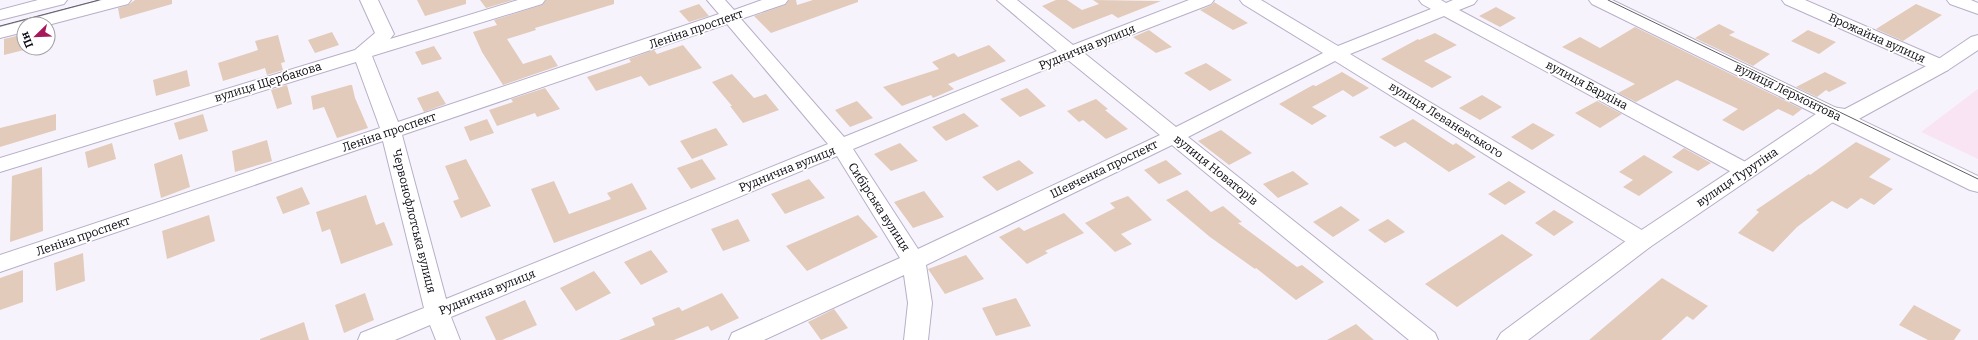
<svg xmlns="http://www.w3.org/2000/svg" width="1978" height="340" font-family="Bitter,serif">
<rect width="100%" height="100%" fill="#f7f3fd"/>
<path fill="#f9e4f3" d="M1978,89V159L1921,132Z"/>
<path fill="#e2cbba" d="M135,0H172V4L120,19L118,8L128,5Z
M417,0H466V4L425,16Z
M480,0H513L486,8Z
M546,0H614V4L535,28L536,30L507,39L523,64L551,55L558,66L503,85L482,52L473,32L497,25L494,20L542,5Z
M789,0H796L797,5L813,0H858V2L771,33L754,16L785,5Z
M1056,0H1067L1082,10L1099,4L1093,0L1161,1L1118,18L1112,14L1073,29L1042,6Z
M1214,2L1248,23L1233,30L1200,10L1212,5Z
M699,4L709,16L689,22L679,11Z
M1916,4L1942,15L1903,41L1876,29Z
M1496,7L1516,18L1500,27L1479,16Z
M1719,24L1735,32L1729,35L1770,54L1753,66L1695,38Z
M1635,27L1802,109L1793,116L1778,109L1743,131L1722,120L1738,109L1677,80L1636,102L1618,93L1635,84L1562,47L1580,37L1600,48Z
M1149,30L1172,47L1156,53L1133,37Z
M1808,30L1836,42L1819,54L1791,41Z
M332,32L339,45L315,53L308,40Z
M1435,33L1457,45L1424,61L1452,77L1432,88L1381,59L1418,39L1419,40Z
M24,34V50L4,55V39Z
M278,35L285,62L281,63L283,70L267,75L265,68L223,81L218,63L258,50L255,41Z
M683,45L702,68L649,86L641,76L596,91L587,77L631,62L629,59L654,50L657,54Z
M989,45L1006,61L948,84L954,89L933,98L931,95L902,106L883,87L939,69L932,62L954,53L958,57Z
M434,46L442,59L422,65L415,52Z
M1206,63L1232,80L1210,91L1184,73Z
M187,70L190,86L156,96L153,80Z
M1342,72L1369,88L1353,97L1343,90L1312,107L1327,116L1312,125L1279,104L1313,85L1316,86Z
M1825,72L1847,83L1829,92L1826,90L1817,97L1796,87Z
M732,74L754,98L766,94L779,110L743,123L730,106H732L712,82Z
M287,85L292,104L277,109L271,90Z
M350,85H352L355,98L368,128L337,138L324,107L313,110L311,96Z
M545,88L560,109L537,117L535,113L497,126L489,110L513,102L511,99Z
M1027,88L1046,106L1020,117L1000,99Z
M438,91L446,104L424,112L417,98Z
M1482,95L1502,107L1480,120L1459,108Z
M1096,99L1108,109L1105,110L1128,129L1106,139L1083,120L1079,122L1067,111Z
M857,101L873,118L850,127L835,110Z
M1597,101L1618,112L1622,114L1600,128L1575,113Z
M964,113L979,126L946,141L932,127Z
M56,114V130L0,147V128Z
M203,114L208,131L179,140L174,123Z
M487,119L494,133L470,141L464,127Z
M1413,119L1453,145L1456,143L1476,157L1449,172L1405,142L1395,147L1379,137Z
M1533,123L1555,135L1532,150L1511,137Z
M716,128L728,145L692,159L680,141Z
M1221,130L1252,153L1229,165L1198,141Z
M267,140L272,161L235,172L232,151Z
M1856,142L1891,159L1869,177L1893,189L1874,205L1861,198L1847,209L1832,201L1797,227L1773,252L1738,233L1759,212L1756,210L1809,174L1810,175Z
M112,143L116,159L88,168L85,152Z
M900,143L918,161L891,171L874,154Z
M1684,148L1711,163L1698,171L1672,157Z
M182,154L190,187L161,198L154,164Z
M1644,155L1673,172L1639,196L1623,187L1633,180L1619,172Z
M466,159L491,206L461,218L453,201L459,199L445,166Z
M702,159L716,179L691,189L677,168Z
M1019,160L1034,173L997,191L982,177Z
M1166,160L1182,174L1159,184L1144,170Z
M42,167L43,231L10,242L12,176Z
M1293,171L1309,184L1278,198L1263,184Z
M809,179L825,198L785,214L771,194Z
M554,181L569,214L611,199L607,193L632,183L647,209L554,243L531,189Z
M1509,181L1526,192L1505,205L1488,194Z
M302,187L310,204L283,214L276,197Z
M1187,190L1211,212L1223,206L1242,222L1238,223L1297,267L1302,265L1324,282L1296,300L1256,268L1255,269L1210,237L1166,200Z
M924,191L944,217L913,228L894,202Z
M366,195L376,225L384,222L393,245L341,264L330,229L322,232L316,212Z
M1128,196L1152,220L1121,234L1132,244L1115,252L1085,223L1115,208L1110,203Z
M1341,206L1360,220L1333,237L1313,222Z
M1554,210L1574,222L1554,236L1535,223Z
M1064,213L1084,233L1045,251L1048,253L1027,264L999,237L1019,227L1024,231Z
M209,215L215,241L167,259L162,231Z
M858,215L878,237L807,271L786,246Z
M738,219L750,241L723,251L711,229Z
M1388,219L1405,232L1385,243L1368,230Z
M1502,234L1533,255L1457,307L1425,284Z
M651,250L668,272L641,285L624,262Z
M83,253L85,281L56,291L54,263Z
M966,255L984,279L945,294L928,269Z
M23,270V302L0,310V278Z
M594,271L611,293L576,311L560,288Z
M1662,278L1708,306L1693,320L1687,316L1661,340H1589Z
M365,293L374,320L344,333L335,305Z
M722,293L739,318L711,331L708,326L674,340H619L655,325L652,318L679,307L682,311Z
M1016,298L1031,326L996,336L982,308Z
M525,300L537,325L502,340H496L485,317Z
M1914,305L1961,330L1954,340H1928L1899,325Z
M834,309L848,328L821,340L808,322Z
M304,322L309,340H260V339Z
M1356,324L1374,340H1327Z"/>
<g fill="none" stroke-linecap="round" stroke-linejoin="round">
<g stroke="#b7afc7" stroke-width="2">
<path id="street" d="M38,0H67L64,4L0,20V10Z
M102,0H131L128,4L48,25V24H24V32L0,38V27Z
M360,0H378L394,34L390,39L518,0H545L542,4L372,56L398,122L719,14L707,0H725L734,10L762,0H788L785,4L741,19L844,137L1057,51L997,0H1017L1073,45L1189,0H1214L1211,4L1084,53L1176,127L1323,53L1243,4L1240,0H1261L1338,46L1431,9L1422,4L1419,0H1441L1446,3L1453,0H1477L1474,4L1459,10L1753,166L1757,171L1753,176L1746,178L1739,176L1444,16L1350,54L1650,235L1653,241L1650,247L1642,249L1634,247L1335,61L1188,137L1435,333L1438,340H1409L1172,145L926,265L932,303L928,340H904L908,303L904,275L764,340H729L732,333L900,258L837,156L451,317L460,340H436L430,325L395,340H358L361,333L424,308L383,141L0,272V255L380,128L356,62L0,172V158L355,50L375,33ZM727,24L828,144L446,299L402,135ZM1068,60L1160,135L918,249L853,149Z
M1589,0H1612L1978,176V192L1970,190L1592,4Z
M1782,0H1805L1948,62L1950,66L1948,70L1941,72L1934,70L1785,4Z
M1947,0H1971L1978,3V14L1950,4Z"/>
</g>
<g stroke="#b7afc7" stroke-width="2">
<path id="secondary" d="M1978,35V50L1948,70L1855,121L1848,122L1836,120L1650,247L1528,340H1497L1501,333L1634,235L1825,108L1832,107L1845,109L1934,62L1971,37Z"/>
</g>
<use href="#street" fill="#fff" fill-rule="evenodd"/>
<use href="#secondary" fill="#fff" fill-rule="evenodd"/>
<path stroke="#605d66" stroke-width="1" d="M1608,0L1978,179
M0,26L99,0"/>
</g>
<g text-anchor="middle" stroke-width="3.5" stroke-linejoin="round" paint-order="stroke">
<g font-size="12" fill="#0d0a12" stroke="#fff">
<text transform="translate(696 29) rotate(-19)" y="4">Леніна проспект</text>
<text transform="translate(1877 38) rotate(24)" y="4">Врожайна вулиця</text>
<text transform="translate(1087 47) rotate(-22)" y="4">Руднична вулиця</text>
<text transform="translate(268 82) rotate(-17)" y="4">вулиця Щербакова</text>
<text transform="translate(1587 85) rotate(28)" y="4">вулиця Бардіна</text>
<text transform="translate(1788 92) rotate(26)" y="4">вулиця Лермонтова</text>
<text transform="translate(1446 120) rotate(32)" y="4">вулиця Леваневського</text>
<text transform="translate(389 132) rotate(-19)" y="4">Леніна проспект</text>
<text transform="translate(787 169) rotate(-22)" y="4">Руднична вулиця</text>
<text transform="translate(1104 169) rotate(-26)" y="4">Шевченка проспект</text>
<text transform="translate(1216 170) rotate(39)" y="4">вулиця Новаторів</text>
<text transform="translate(1737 177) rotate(-34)" y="4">вулиця Турутіна</text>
<text transform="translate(879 207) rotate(57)" y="4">Сибірська вулиця</text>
<text transform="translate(414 221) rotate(76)" y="4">Червонофлотська вулиця</text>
<text transform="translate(83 236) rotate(-19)" y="4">Леніна проспект</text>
<text transform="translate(487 292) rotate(-22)" y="4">Руднична вулиця</text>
</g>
</g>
<g transform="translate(36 36) rotate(247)"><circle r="19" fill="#ffffff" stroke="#9e9da0"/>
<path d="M0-3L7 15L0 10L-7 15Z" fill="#a61859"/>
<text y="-6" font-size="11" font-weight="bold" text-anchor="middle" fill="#0d0a12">Пн</text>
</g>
</svg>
